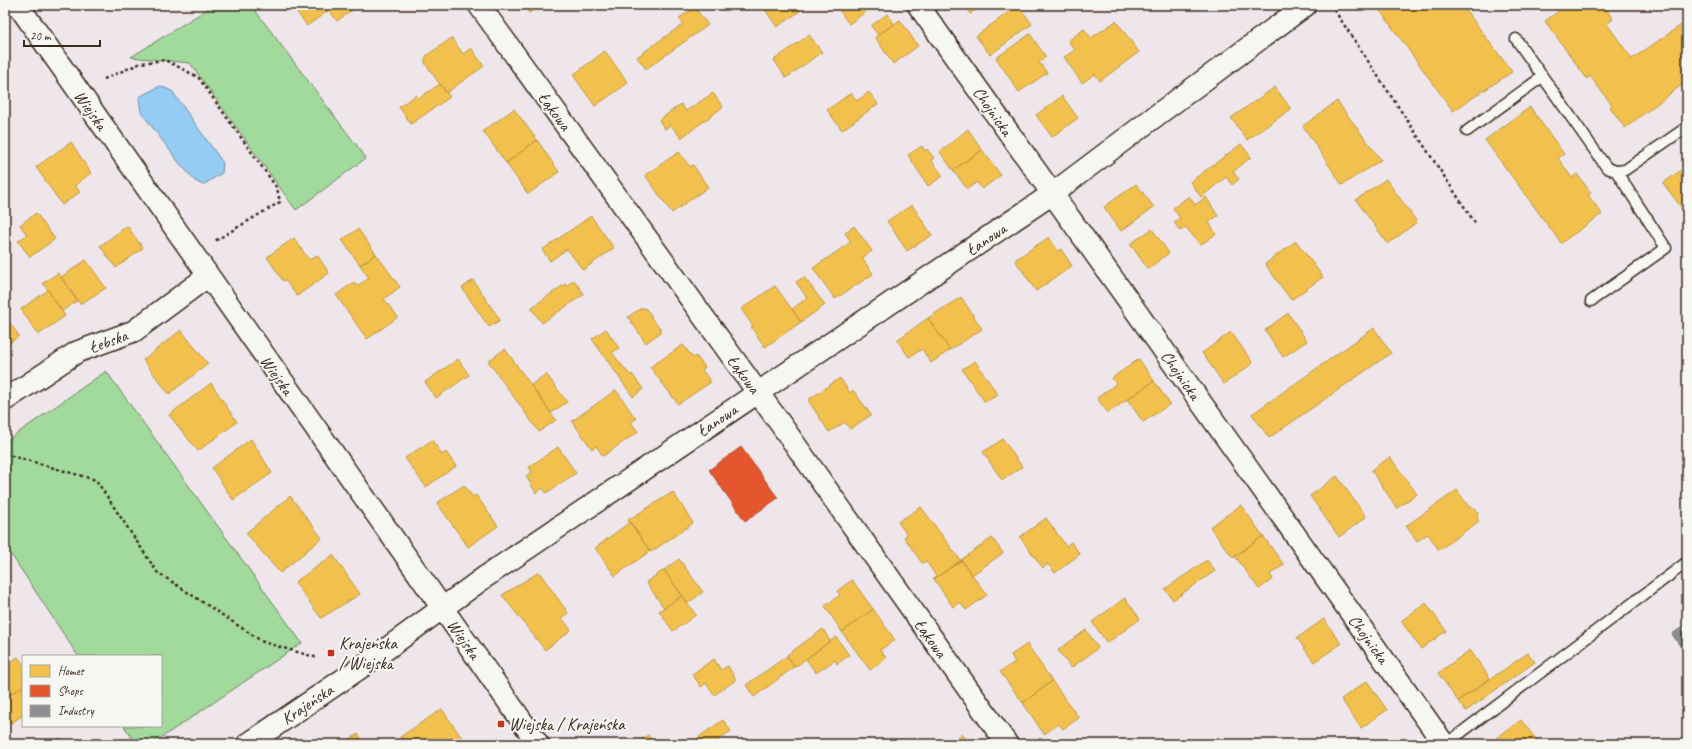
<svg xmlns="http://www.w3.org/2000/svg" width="1692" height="749" font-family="Caveat,sans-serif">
<rect width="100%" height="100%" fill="#eee6ea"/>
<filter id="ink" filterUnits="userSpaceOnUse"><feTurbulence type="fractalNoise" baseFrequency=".025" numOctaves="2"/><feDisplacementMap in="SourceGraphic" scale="8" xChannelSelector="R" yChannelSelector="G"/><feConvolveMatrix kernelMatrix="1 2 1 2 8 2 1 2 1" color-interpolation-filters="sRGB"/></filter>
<g filter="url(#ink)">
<path fill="#a2da9e" stroke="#6e825e" d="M214,5H251L366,158L296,210L190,63L131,57Z
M106,371L302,643L152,744H136L124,726H161V656H78L5,545V442Z"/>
<path fill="#94ccf3" stroke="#708b9e" d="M160,86L172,91L223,163L222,173L203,185L195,181L177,160L141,112L139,97Z"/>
<path fill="#f2c14e" stroke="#bb9440" d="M300,5H336L307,26L296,11Z
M336,5H359L337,21L329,10Z
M523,5H541L529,13Z
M762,5H796L800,11L777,27Z
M841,5H875L849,24L837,7Z
M964,5H982L970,14Z
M1018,5L1032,24L990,55L976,36Z
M1376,5H1462L1512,72L1453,111Z
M1567,5H1603L1613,19L1607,24L1632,59L1687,21V81L1625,128L1610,107L1612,105L1590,76L1587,79L1545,21Z
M695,8L708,25L646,69L637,57L683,24L679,18Z
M887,14L894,24L878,35L871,26Z
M900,20L918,46L893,64L875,37Z
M1116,21L1139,52L1100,81L1095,74L1082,83L1064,57L1075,50L1068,41L1084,29L1091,38Z
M1030,34L1046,57L1039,62L1047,73L1019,92L996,58Z
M809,35L822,52L786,78L774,60Z
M452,38L463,54L471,48L484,66L446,93L425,63V59L427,55Z
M605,51L628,83L595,106L573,75Z
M440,84L450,97L411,124L399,107L416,95L419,98Z
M1275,87L1291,109L1247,140L1231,118Z
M869,92L878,104L842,130L827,110L851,93L857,101Z
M713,93L723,107L681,138L671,125L665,129L659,120L681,104L686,111Z
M1062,96L1078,118L1052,137L1036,115Z
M1337,101L1381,160L1342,185L1303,126Z
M1530,107L1564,154L1558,158L1572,178L1577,174L1591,193L1588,195L1602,214L1561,243L1485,140Z
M514,109L537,140L506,163L483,131Z
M968,129L982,150L953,170L940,152Z
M537,140L559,172L528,194L506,163Z
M71,142L91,173L75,185L80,192L62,205L36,167Z
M1241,144L1251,157L1233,172L1239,179L1232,185L1226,177L1201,197L1190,182Z
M922,146L925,151L927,149L934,158L931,160L943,176L928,186L908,155Z
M982,150L1001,175L982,189L977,182L967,189L953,170Z
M679,152L690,167L693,165L708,187L672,213L645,175Z
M1687,166V215L1663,183Z
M1386,179L1417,222L1388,244L1356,200Z
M1136,184L1154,207L1121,231L1104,207Z
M1189,196L1195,205L1206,197L1218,216L1209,222L1216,234L1200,245L1186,227L1180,231L1174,222L1180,218L1173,208Z
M912,205L932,235L907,251L887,221Z
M36,213L55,239L30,257L18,241L27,235L20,225Z
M591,216L614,248L583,270L567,249L550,261L542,250Z
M127,226L143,248L116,268L100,246Z
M854,226L872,251L862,258L873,274L835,299L813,268L851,242L845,233Z
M358,229L376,254L360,265L342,240Z
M1152,229L1169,253L1148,269L1130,244Z
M1049,237L1058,251L1061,249L1072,266L1036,291L1015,260Z
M294,238L309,260L317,255L329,273L297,296L285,280L283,281L267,257Z
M1296,241L1323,277L1291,300L1265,264Z
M376,254L400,287L384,299L398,317L367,339L336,295L354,282L357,286L369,278L360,265Z
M86,260L106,288L80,304L61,277Z
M58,273L77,301L62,311L43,283Z
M804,277L825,305L801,322L792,309L807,298L796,282Z
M473,280L500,320L489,327L462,288Z
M574,280L584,294L542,323L531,308L565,284L566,286Z
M775,286L801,322L765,347L751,327L753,326L741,309Z
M48,290L65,316L38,335L21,309Z
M961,297L982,329L950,350L928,318Z
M641,308H645L651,315V318L661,329V332L646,343L628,317Z
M1288,313L1307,341L1283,357L1265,330Z
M5,316L19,336L5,346Z
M928,318L950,350L931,363L922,349L909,357L897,340Z
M1374,328L1391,353L1269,438L1252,414Z
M606,329L619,348L612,353L631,376L632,374L643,389L633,397L592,339Z
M181,330L208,364L169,394L143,360Z
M1231,332L1253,363L1224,384L1202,353Z
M683,345L693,358L696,356L705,367L702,370L711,382L678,404L650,367Z
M505,349L556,420L539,432L488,361Z
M458,359L469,375L436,398L425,382Z
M1139,359L1154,381L1108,413L1097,398L1116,384L1112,378Z
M975,361L998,395L985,402L962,369Z
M546,374L567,402L551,413L531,385Z
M840,378L850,393L853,390L871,415L850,429L845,422L829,432L808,400Z
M1154,381L1170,404L1143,422L1127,399Z
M211,383L237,422L198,451L169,415Z
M616,390L636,419L631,422L638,432L603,456L596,446L592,449L572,421Z
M251,439L272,473L233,500L212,468Z
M1003,439L1022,467L1002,480L983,452Z
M432,440L442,455L446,452L456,466L426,487L405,458Z
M558,447L576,473L546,493L543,488L536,493L526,476L532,472L529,467Z
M1390,457L1417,494L1397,508L1371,470Z
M1337,476L1366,517L1339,537L1310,496Z
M464,485L473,497L476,495L498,526L468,547L437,503Z
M1457,490L1469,507L1476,509L1478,513L1477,518L1479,521L1439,550L1428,534L1417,541L1406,526Z
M673,492L693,523L651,552L628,520Z
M290,496L322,538L280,573L246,533Z
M1241,505L1263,536L1233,558L1210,527Z
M921,507L961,561L934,579L933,578L936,576L926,561L922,563L904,537L907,535L898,522Z
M1046,518L1066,546L1071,542L1080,554L1055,573L1048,564L1043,568L1020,537Z
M630,522L650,551L615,576L595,548Z
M1263,536L1284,565L1270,574L1273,579L1259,589L1235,556Z
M992,538L1003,553L972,575L961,560Z
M333,555L360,594L321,618L295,582Z
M679,559L703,592L688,603L664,570Z
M961,560L987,595L966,610L960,602L953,607L934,579Z
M1207,560L1215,571L1173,600L1165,589Z
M664,570L682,596L664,608L646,582Z
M539,572L568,613L562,618L571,630L545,650L502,595Z
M852,580L873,609L842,632L825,606L840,595L837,591Z
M682,596L696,615L673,631L659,611Z
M1125,598L1140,619L1107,643L1092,622Z
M1426,603L1446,631L1421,649L1401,621Z
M873,609L895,640L880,650L886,658L870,670L842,632Z
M1324,619L1341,644L1314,662L1297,638Z
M823,629L830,641L795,667L787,655Z
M1086,630L1098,648L1071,668L1058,650Z
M836,637L849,655L837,664L835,660L816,673L806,659Z
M1027,644L1052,681L1023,703L1000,672L1015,662L1011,655Z
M1470,650L1490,678L1458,701L1438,673Z
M1528,653L1535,662L1466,711L1458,701Z
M787,656L794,667L754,697L746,685Z
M18,657L23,664V686L5,698V666Z
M714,659L721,670L728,666L736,680L714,695L706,683L701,687L692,674Z
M1052,681L1079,718L1063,729L1059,724L1044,734L1023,703Z
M1367,681L1387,710L1361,728L1341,699Z
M23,686V715L10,724L5,717V698Z
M442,709L466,744H403L400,737Z
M723,720L731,731L712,744H689Z
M1521,720L1539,743L1538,744H1488Z
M358,734L365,744H342Z
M962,734L970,744H948Z
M648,735L654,744H636Z
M60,738L64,744H51Z"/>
<path fill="#e4572e" stroke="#b14a29" d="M741,447L778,498L745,521L709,470Z"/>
<path fill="#8d8d92" stroke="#746f6f" d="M1687,624V645L1682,649L1672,634Z"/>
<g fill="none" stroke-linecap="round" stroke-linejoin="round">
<g stroke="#3b2a1e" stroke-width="13">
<path id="lane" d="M1516,39L1607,168L1616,171L1625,170L1687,127
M1467,131L1542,77
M1591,301L1666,248L1616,171
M1446,744L1687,562"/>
</g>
<g stroke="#3b2a1e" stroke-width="24">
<path id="street" d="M18,5L538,744
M479,5L782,426L1007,744
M918,5L1444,744
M5,400L77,352L134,331L208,276
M248,744L363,666L485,577L1052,194L1161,112L1306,5"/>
</g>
<path stroke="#3b2a1e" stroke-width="2.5" stroke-dasharray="3 3" stroke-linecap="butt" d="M1331,5L1475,223
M104,79L141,63L165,60L198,77L277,188L280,202L213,242
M5,454L96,480L157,572L263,642L318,658"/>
<use href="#lane" stroke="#f6f6f2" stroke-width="10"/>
<use href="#street" stroke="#f6f6f2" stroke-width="21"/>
</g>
</g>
<g fill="#c8321e" stroke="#f6f6f2" stroke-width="1.5">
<rect x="327" y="649" width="8" height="8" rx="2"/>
<rect x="497" y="720" width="8" height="8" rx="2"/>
</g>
<g text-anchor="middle" stroke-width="4" stroke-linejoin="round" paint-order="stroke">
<g font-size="17" fill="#3b2a1e" stroke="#f6f6f2">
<text transform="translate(91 110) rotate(55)" y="6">Wiejska</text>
<text transform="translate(555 111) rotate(54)" y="6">Łąkowa</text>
<text transform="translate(993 111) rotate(55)" y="6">Chojnicka</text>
<text transform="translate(986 239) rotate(-34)" y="6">Łanowa</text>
<text transform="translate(108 341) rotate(-20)" y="6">Łebska</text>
<text transform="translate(744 374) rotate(54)" y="6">Łąkowa</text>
<text transform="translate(277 375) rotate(55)" y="6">Wiejska</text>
<text transform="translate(1181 375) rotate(55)" y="6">Chojnicka</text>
<text transform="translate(717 420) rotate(-34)" y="6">Łanowa</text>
<text transform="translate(931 638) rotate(55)" y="6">Łąkowa</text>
<text transform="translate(464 639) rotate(55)" y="6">Wiejska</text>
<text transform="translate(1369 639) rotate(54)" y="6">Chojnicka</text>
<text transform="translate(307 704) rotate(-34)" y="6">Krajeńska</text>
</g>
<g font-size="17" fill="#3b2a1e" stroke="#f6f6f2" text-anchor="start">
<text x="339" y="649">Krajeńska<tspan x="339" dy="20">/ Wiejska</tspan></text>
<text x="509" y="730">Wiejska / Krajeńska</text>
</g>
</g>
<rect width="1692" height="749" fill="none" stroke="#f6f6f2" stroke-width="20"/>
<rect x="10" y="10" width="1672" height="729" fill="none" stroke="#3b2a1e" stroke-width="1.5" filter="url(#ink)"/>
<rect x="22" y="655" width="140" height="72" fill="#f6f6f2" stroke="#aba49d"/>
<rect x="30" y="665" width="20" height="12" fill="#f2c14e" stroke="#aba49d"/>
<text x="58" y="675" font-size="12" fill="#3b2a1e">Homes</text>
<rect x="30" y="685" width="20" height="12" fill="#e4572e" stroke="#aba49d"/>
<text x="58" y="695" font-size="12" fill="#3b2a1e">Shops</text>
<rect x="30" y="705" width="20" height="12" fill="#8d8d92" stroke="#aba49d"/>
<text x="58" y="715" font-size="12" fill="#3b2a1e">Industry</text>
<path d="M24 40v6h76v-6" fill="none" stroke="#3b2a1e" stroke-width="2"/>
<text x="30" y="40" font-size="12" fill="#3b2a1e" stroke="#f6f6f2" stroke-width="3" paint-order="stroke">20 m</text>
</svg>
